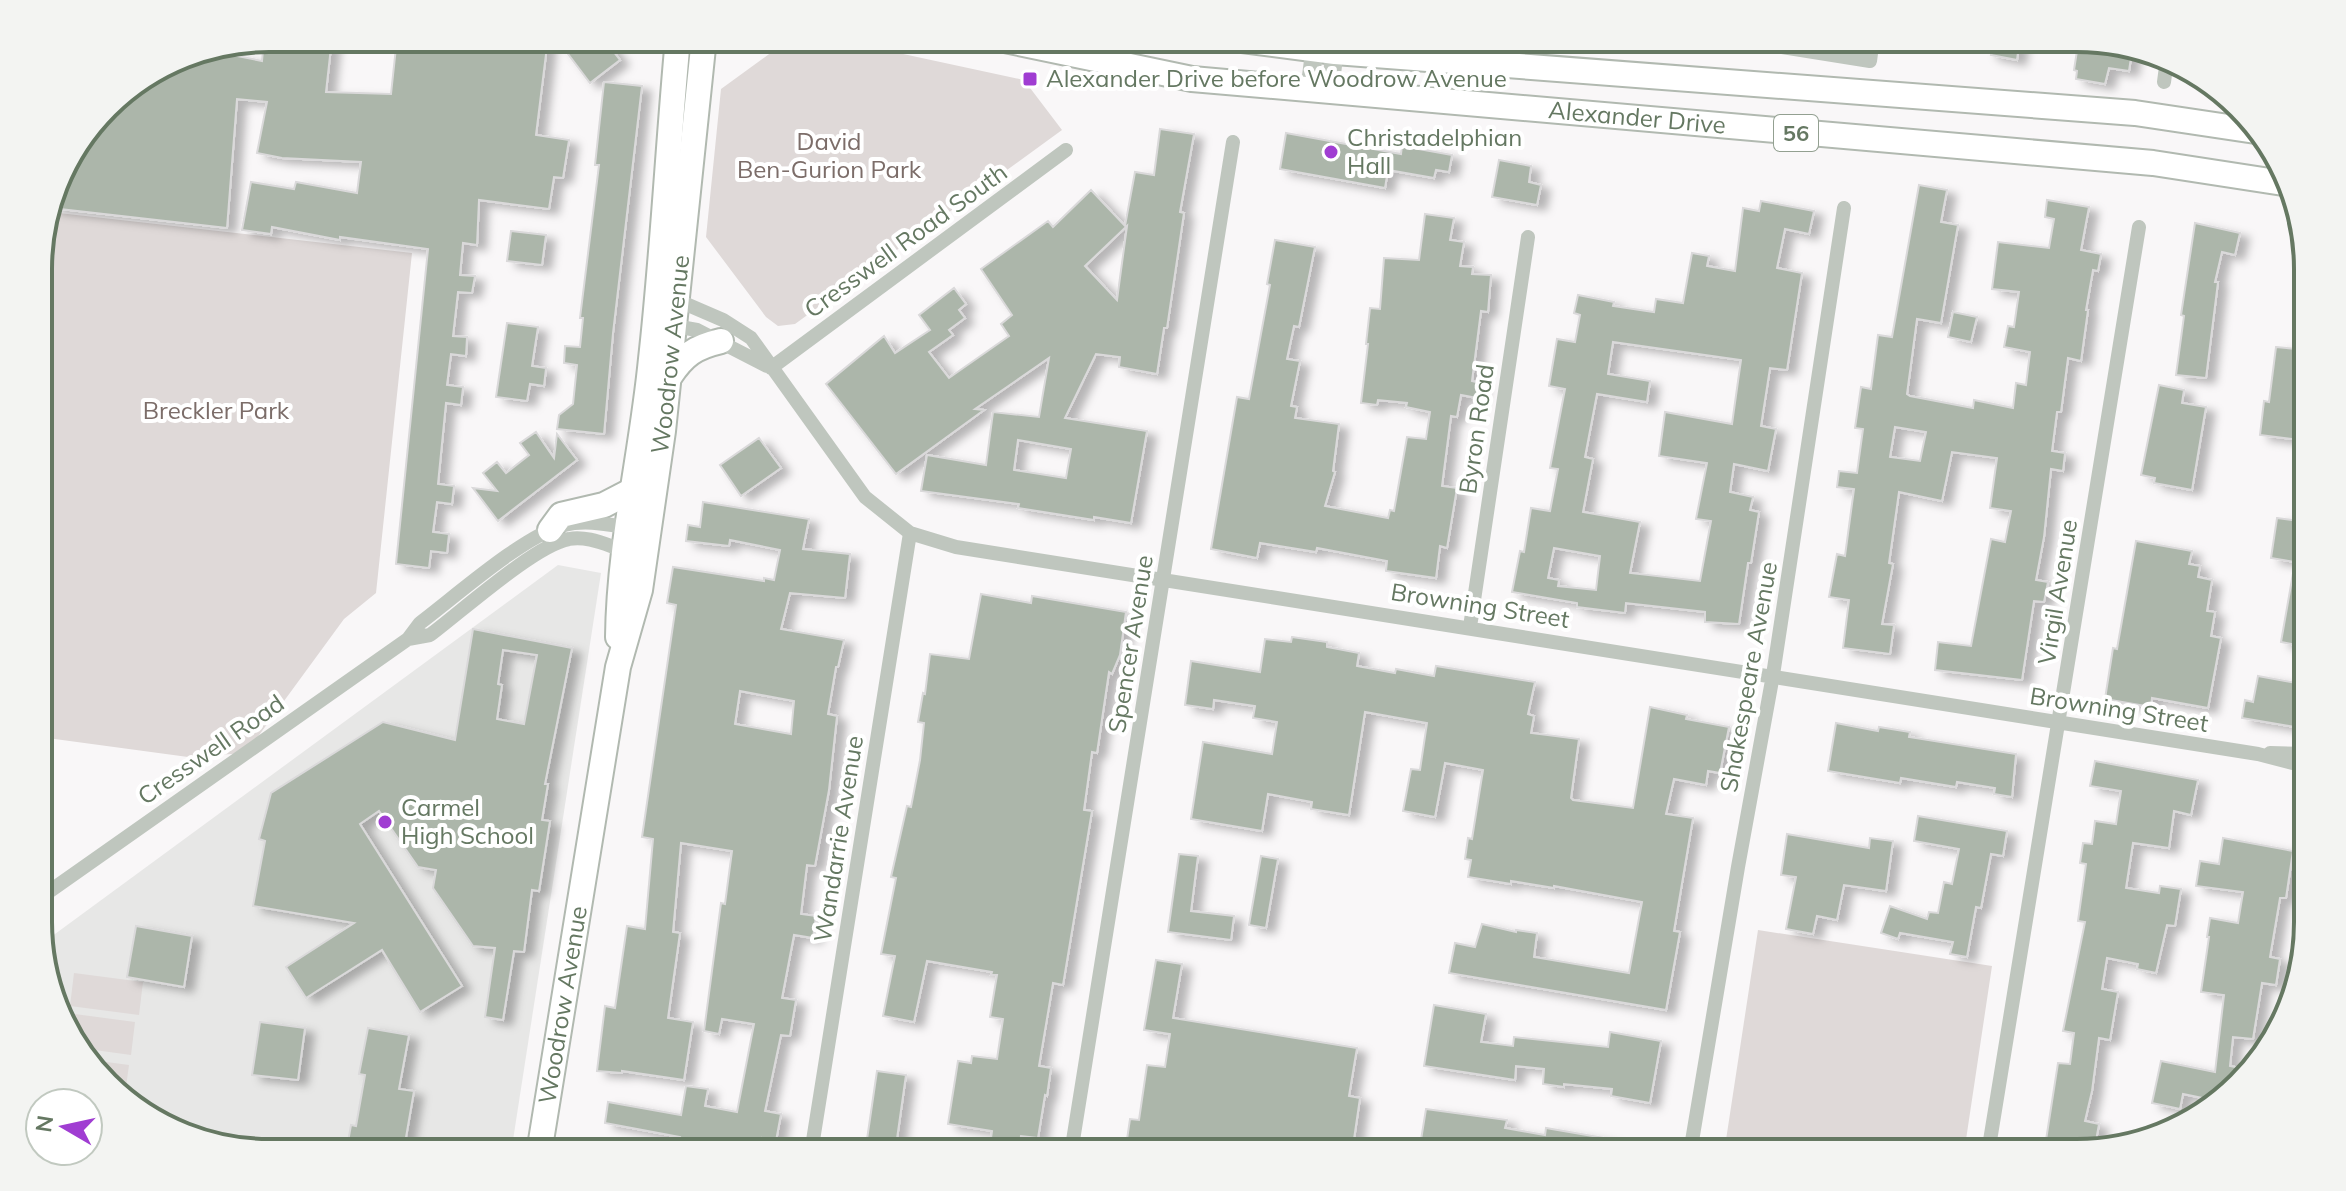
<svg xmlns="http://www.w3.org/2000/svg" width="2346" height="1191" font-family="Mulish,sans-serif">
<defs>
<filter id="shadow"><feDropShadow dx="9" dy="5" stdDeviation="4" flood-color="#0004"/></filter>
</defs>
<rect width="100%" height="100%" fill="#f9f7f8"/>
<path fill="#e7e7e6" d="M558,565L601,573L511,1153H269L167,1129L86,1062L40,952V945Z"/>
<path fill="#dfd9d8" d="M791,38H829L1024,80L1062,130L795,324L778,326L766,317L706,237L721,89Z
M50,212L412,253L376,593L344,619L246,753L188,757L40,737L39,254Z
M1758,930L1992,966L1964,1153H1724Z
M74,973L143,982L139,1015L70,1006Z
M67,1013L135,1022L131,1055L80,1048Z
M84,1059L129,1065L125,1094L86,1062Z"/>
<path fill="#acb6aa" stroke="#dad9da" stroke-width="2" fill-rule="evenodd" filter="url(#shadow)" d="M332,38L326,92L391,94L397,38H548L536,135L569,140L563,178L554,177L549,209L479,200L477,245L463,243L460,275L475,276L472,293L458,292L453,336L467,337L466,356L451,354L447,385L463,387L461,405L446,403L438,484L454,486L452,504L437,502L433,532L449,534L447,553L431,551L429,568L396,564L428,249L340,237V240L272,227L271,234L242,230L251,182L294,189L296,182L357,193L361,162L282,158L257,153L267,102L237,99L227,228L51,208L62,167L116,96L181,55L207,50L262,61L264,39Z
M556,38H603L620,60L590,83Z
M1989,38H2020L2017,60L1991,55L1992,52H1988Z
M2079,38L2132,51L2129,71L2109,68L2105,84L2076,79L2077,71L2074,70Z
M604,82L642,86L613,333L604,434L557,429L559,415L573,404L577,365L564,363L565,346L580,347L583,318H580L599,165H595Z
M1160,129L1194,134L1180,212L1184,213L1167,328H1164L1157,374L1119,367L1120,357L1096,354L1065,418L1147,431L1131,523L1094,517V520L1018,508L1019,504L921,491L927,455L986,465L993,412L1039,417L1049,358L975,409L984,410L896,474L826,384L884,336L895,353L930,330L919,315L954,288L966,304L959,310L965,318L949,330L953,335L929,352L949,378L1009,336L1001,324L1012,315L981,269L1048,221L1053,227L1091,190L1125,226L1135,172L1154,175ZM1127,226L1117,300L1085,266ZM1018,440L1071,449L1066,478L1014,470Z
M1286,133L1401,154L1402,146L1452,155L1449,172L1436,170L1434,178L1388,170L1385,188L1280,169Z
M1499,160L1531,166L1529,182L1541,185L1537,205L1492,197Z
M1919,185L1947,190L1941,222L1958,225L1941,323L1917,319L1907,394L1910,396L1973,408L1974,400L2013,408L2016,383L2026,385L2030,352L2004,347L2008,326L2014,327L2019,292L1992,289L1998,242L2049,248L2054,219L2045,217L2047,200L2089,207L2081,250L2101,254L2098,271L2093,270L2086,310H2088L2081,361L2068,358L2061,412H2057L2052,451L2065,453L2063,471L2051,469L2044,537L2036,580L2048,582L2044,602L2034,601L2022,680L1935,670L1938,642L1971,646L1991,539L2005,542L2011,511L1990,508L1997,458L1952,452L1942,501L1899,492L1889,563L1893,564L1882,624L1894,625L1890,654L1843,648L1849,600L1829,597L1837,554L1845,556L1854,489L1837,487L1839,471L1857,473L1863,429L1855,428L1861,387L1871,389L1878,335L1892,337ZM1895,427L1926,432L1920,461L1890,457Z
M1761,201L1814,211L1809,234L1785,229L1777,268L1802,273L1787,370L1770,368L1761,426L1776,429L1768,471L1734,464L1730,492L1753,497L1750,510L1759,512L1751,563H1748L1739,624L1705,622V612L1626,603L1625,613L1577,607V603L1512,592L1520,551L1524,552L1531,508L1550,511L1558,469L1550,468L1565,389L1549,386L1557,339L1575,342L1580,315L1574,313L1578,295L1614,302L1613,306L1654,312L1656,299L1683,303L1692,253L1709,256L1707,266L1735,271L1743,208L1759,211ZM1613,342L1741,360L1732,424L1665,412L1659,456L1707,463L1696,519L1711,521L1700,581L1630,573L1640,522L1583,512L1593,459L1585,457L1597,394L1647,402L1650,381L1608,374ZM1554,548L1600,556L1596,590L1558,586L1559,580L1548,578Z
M1425,214L1454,218L1450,240L1464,242L1460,266L1473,267L1472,274L1491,275L1488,312L1481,311L1472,381L1480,383L1477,398L1461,395L1457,417L1451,416L1442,486L1457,488L1447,548L1440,546L1436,578L1386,571L1387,561L1317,548L1316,552L1260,543L1257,558L1211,549L1237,397L1249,399L1270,285L1267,284L1275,240L1315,247L1299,327L1294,326L1287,359L1300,361L1291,406L1297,407L1295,418L1339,424L1333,471L1335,472L1325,506L1388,518L1390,510L1394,511L1407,437L1426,439L1430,412L1406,407L1407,403L1378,400L1377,405L1361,403L1368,344H1366L1370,308L1380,309L1384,258L1419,260Z
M2195,223L2240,233L2235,255L2222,252L2215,282H2218L2206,378L2176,375L2184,316L2181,315Z
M511,231L546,235L542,265L507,261Z
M1953,312L1977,317L1971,342L1948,337Z
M507,323L538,327L532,366L546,368L544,386L530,384L527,401L496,397Z
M2276,347L2306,350V387L2300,440L2260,435L2264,401L2269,402Z
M2159,385L2184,390L2182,403L2206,407L2192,490L2154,483L2155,478L2141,475Z
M536,432L554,458L557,434L577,460L498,521L473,488L497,491L483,473L497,462L506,473L529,455L520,443Z
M759,438L781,468L741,496L720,465Z
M703,502L809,519L803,549L850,554L845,598L790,593L781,629L844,640L838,667H836L828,714L837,716L829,790L815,866L807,865L801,914L816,916L813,938L794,935L782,998L796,1000L790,1036L781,1035L765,1111L781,1114L776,1141L762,1138L759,1153H677L680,1137L605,1123L608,1102L681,1115L686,1086L708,1089L705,1106L737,1112L754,1024L722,1019L719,1034L704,1031L721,903L725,904L732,851L681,843L673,932L680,933L668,1018L693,1022L684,1080L622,1071V1073L597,1071L605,1006L615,1008L627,926L645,929L653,839L642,837L676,605L667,603L673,567L764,581V578L774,580L780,550L730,540L729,546L686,541L688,525L700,527ZM740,691L794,701L791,734L735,724Z
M2277,518L2307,522V647L2281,642L2295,562L2271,558Z
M2136,541L2192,551L2189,564L2200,566L2198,577L2212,580L2207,611L2215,612L2211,636L2221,638L2208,708L2152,698L2151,707L2105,699L2113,648L2117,649Z
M981,594L1031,603L1032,596L1126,612L1120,655L1112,674L1109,672L1097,753L1092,752L1084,810L1092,811L1063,985L1053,983L1039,1066L1051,1068L1047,1096L1045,1095L1038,1138L1021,1136L1018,1153H989L992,1131L948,1124L958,1061L971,1063L972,1056L997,1059L1003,1019L990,1017L997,975H991L992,972L927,961L914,1022L883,1016L895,956L881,954L896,878L891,877L907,806L911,807L920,760L924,723L918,722L923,693L925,694L930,654L969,659Z
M473,629L572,648L545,784H548L542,820L550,821L539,891L532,890L524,952L514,951L503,1020L485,1017L495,948L473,946L433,888L436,870L418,867L379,811L360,824L462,986L420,1012L382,950L306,998L286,967L354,923L253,906L265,841L259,839L271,793L383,722L455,740ZM503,650L537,655L524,724L497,719L502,685L498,684Z
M1292,637L1327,642V647L1359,653L1357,666L1395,673L1396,669L1434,676L1436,666L1535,682L1528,714L1534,716L1531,733L1579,739L1571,798L1573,800L1633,808L1650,707L1687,715L1686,719L1729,727L1720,773L1708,771L1706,785L1674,779L1666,814L1693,818L1674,931L1680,932L1666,1010L1449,973L1455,943L1475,947L1482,924L1516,932V930L1537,933L1534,957L1629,973L1642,902L1554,886V888L1511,881V884L1468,877L1471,860L1465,859L1468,838L1472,839L1483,770L1445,763L1435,817L1403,811L1411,769L1420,770L1427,723L1365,712L1349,815L1311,809L1312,802L1268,794L1262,831L1191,819L1203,742L1272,754L1277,722L1253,718L1255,706L1214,700L1213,709L1185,705L1191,661L1260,672L1265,639L1291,642Z
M2258,676L2307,685V729L2242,718L2245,700L2253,702Z
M1836,723L1878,731L1879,727L1910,732L1909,737L2016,754L2012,797L1994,794L1995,788L1957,782L1956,787L1901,778L1900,783L1828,771Z
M2095,761L2198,780L2191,815L2174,811L2169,848L2133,843L2126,888L2159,893L2160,886L2181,889L2175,926L2167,925L2156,973L2137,969L2138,964L2107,958L2102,989L2118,992L2110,1040L2099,1038L2092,1091L2085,1121L2099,1124L2094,1152L2044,1153L2058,1063L2070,1064L2074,1033L2063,1031L2085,922L2078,921L2086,864L2080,863L2083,843L2092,844L2095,821L2116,824L2121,791L2090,786Z
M1918,816L2007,831L2003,856L1991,854L1981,908L1976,907L1967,957L1950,954L1953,942L1900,933L1898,939L1881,933L1890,906L1927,919L1929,912L1938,913L1944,882L1952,884L1959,849L1914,841Z
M1787,834L1869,848L1870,838L1893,841L1886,891L1844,885L1837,920L1817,916L1813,934L1786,929L1796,877L1781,875Z
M2223,838L2293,851L2286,898H2280L2270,957L2280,959L2276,985L2262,983L2253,1039L2233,1037L2230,1066L2245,1069L2217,1101L2183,1094L2180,1109L2152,1103L2161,1061L2215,1072L2224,995L2201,992L2209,937H2207L2210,918L2238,923L2243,892L2196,886L2200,861L2219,864Z
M1179,854L1198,856L1191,911L1234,916L1231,940L1168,932Z
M1261,856L1278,859L1266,928L1249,925Z
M136,926L192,936L184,987L127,977Z
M1156,960L1182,964L1173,1018L1357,1048L1349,1096L1360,1098L1352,1153H1125L1130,1119L1139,1120L1147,1065L1165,1067L1170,1034L1144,1030Z
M1434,1005L1486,1014L1481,1042L1513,1046L1514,1037L1608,1047L1610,1032L1661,1041L1650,1103L1611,1096L1612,1089L1564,1084V1087L1543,1084L1544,1069L1516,1066L1515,1080L1424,1066Z
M260,1022L305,1028L298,1080L252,1075Z
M368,1028L409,1035L399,1089L414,1091L404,1149L387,1146L386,1153H346L351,1125L356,1126L365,1075L359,1074Z
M877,1071L906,1075L895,1153H865Z
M1426,1109L1507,1120L1505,1128L1545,1135L1546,1128L1610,1139L1607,1153H1460L1420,1146Z"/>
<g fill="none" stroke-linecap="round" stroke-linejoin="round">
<g stroke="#b1b9b0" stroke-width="28">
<g id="primary">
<path id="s1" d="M995,38L1192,79L2153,163L2283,183"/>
<path d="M1227,38L1335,52L2135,113L2262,132"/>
<path d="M670,376C684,355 695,347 721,341"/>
<path d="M550,530L561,515L604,505L633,490"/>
<path d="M618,637C619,543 642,452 651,359C663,252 668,145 678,38"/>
<path id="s2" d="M539,1153L618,667L640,590L663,431L704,38"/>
</g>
</g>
<path stroke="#bfc6be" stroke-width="14" d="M1726,38L1870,61L1873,38
M2164,82L2167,59
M672,298L723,320L751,338L865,497L910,533L956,547L2258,754L2308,767
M669,325L697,330L767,366
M771,368L1066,150
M1470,627L1528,237
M408,639L430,635C461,612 535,545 569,539C589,535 610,547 630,552
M2270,753L2308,754
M40,898L408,639L420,623C456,596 523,536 564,525C586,519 611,525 633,528
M811,1153L910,533
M1071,1153L1233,142
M1690,1153L1738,867L1773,675L1844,208
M1988,1153L2139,227"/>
<path stroke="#bfc6be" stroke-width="18" d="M1309,91L1316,38
M1330,93L1336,38"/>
<use href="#primary" stroke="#fff" stroke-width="24"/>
</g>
<g fill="#a03dd2" stroke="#fff" stroke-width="3">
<rect x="1022" y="71" width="16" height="16" rx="4"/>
<circle cx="1331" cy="152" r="8"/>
<circle cx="385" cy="822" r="8"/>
</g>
<g text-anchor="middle" stroke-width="8" stroke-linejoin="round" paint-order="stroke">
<rect fill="#fff" stroke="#93a091" stroke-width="2" x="1774" y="115" width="44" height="36" rx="6"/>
<g font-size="22" font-weight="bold" fill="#657862">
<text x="1796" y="141">56</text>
</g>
<g font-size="24" fill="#657862" stroke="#fff" text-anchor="start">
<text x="1046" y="87">Alexander Drive before Woodrow Avenue</text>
<text x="1347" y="146">Christadelphian<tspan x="1347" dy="28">Hall</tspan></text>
<text x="401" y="816">Carmel<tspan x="401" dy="28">High School</tspan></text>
</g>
<g font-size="24" fill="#657862" stroke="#fff">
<text dy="8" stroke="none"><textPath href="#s1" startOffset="648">Alexander Drive</textPath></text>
<text transform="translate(906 241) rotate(-36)" y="8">Cresswell Road South</text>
<text dy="8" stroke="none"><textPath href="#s2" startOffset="810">Woodrow Avenue</textPath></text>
<text transform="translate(1477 429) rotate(-82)" y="8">Byron Road</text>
<text transform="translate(2058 592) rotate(-81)" y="8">Virgil Avenue</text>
<text transform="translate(1480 606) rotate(9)" y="8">Browning Street</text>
<text transform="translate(1131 644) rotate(-81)" y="8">Spencer Avenue</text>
<text transform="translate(1749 677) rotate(-80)" y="8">Shakespeare Avenue</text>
<text transform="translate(2119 710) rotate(9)" y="8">Browning Street</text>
<text transform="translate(211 750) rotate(-35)" y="8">Cresswell Road</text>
<text transform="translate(839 839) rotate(-81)" y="8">Wandarrie Avenue</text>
<text dy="8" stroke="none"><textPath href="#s2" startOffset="150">Woodrow Avenue</textPath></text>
</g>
<g font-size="24" fill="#7c6d69" stroke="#fff">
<text x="829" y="150">David<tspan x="829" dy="28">Ben-Gurion Park</tspan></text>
<text x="216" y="419">Breckler Park</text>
</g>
</g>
<path d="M0 0H2346V1191H0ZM269 52H2077A217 217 0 0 1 2294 269V922A217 217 0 0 1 2077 1139H269A217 217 0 0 1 52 922V269A217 217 0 0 1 269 52Z" fill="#f3f4f2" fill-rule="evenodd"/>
<path fill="none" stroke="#657862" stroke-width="4" d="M269 52H2077A217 217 0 0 1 2294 269V922A217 217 0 0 1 2077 1139H269A217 217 0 0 1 52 922V269A217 217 0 0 1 269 52Z"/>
<g transform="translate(64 1127) rotate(279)"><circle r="38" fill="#ffffff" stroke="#c1c9c0" stroke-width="2"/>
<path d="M0-6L14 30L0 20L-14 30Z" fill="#a03dd2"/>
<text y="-12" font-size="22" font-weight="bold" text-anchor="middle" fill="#657862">N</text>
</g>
</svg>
